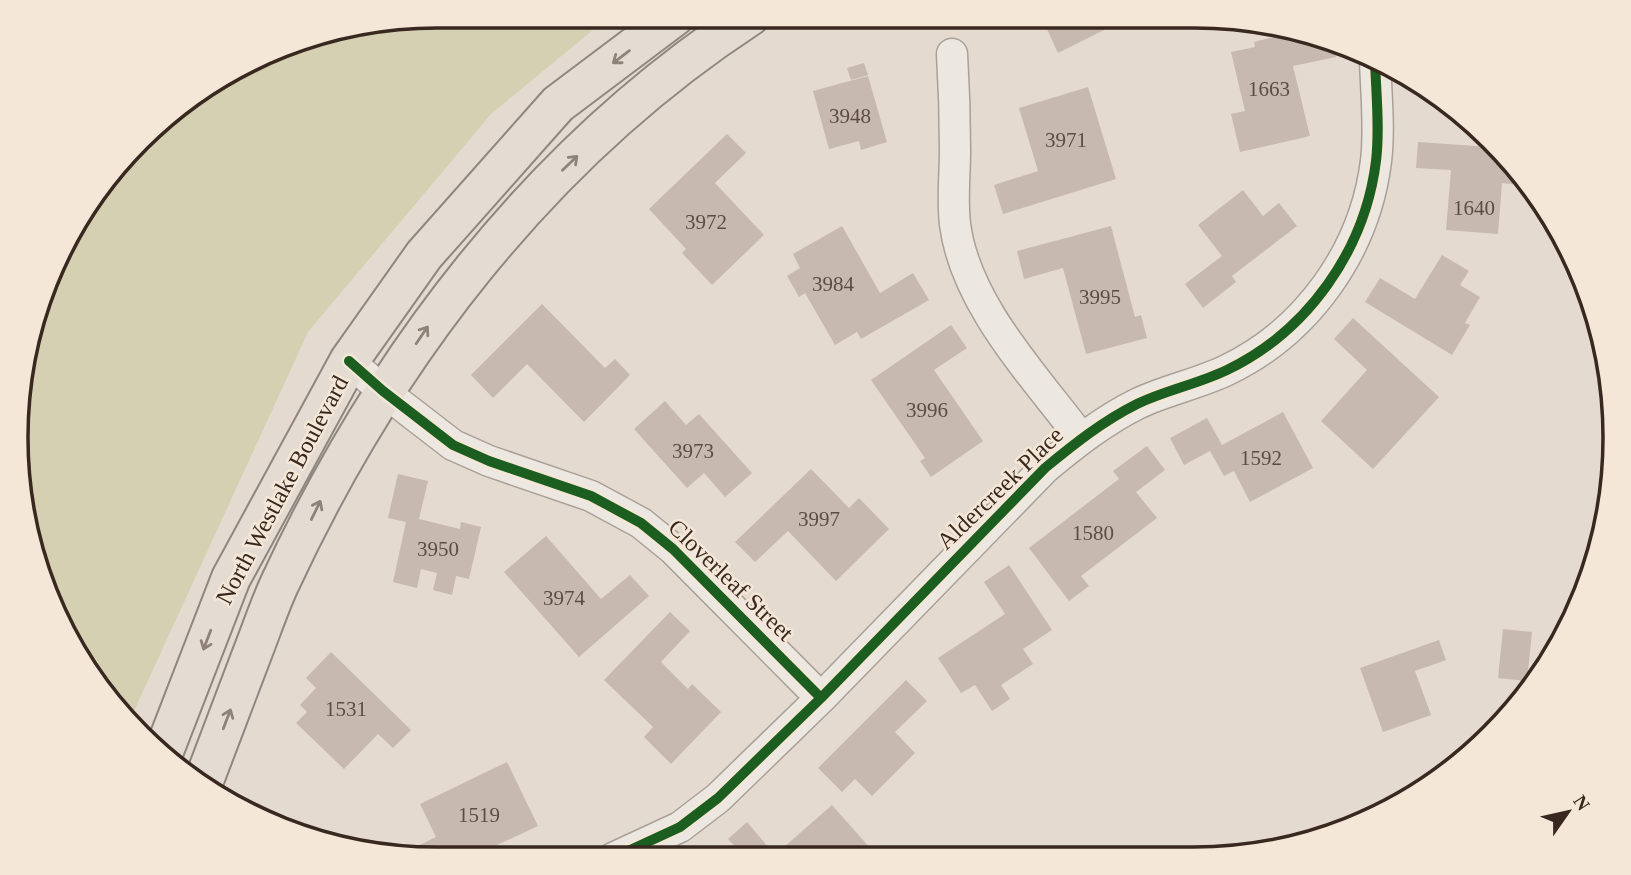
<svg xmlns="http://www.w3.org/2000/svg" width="1631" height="875" font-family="'Times New Roman',serif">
<rect width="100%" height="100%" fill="#e4dacf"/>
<path fill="#d6d0b3" d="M438,16H610L491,114L308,332L129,722L121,716L48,599L17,465L30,329L87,204L180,103L302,38Z"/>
<path fill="#c8b9b0" d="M1041,16L1117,17L1120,22L1058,53Z
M1303,30L1333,43L1336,57L1293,66L1310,136L1240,152L1231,114L1245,111L1231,52L1255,47L1254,42Z
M864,63L868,75L851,80L847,68Z
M868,76L887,142L861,150L859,141L829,149L813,91Z
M1088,87L1116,179L1003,214L994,185L1038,171L1019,108Z
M727,134L746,153L715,183L764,235L712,285L682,253L686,249L649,209Z
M1418,142L1490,147L1528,180L1530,186L1502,183L1498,234L1446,230L1451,170L1416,168Z
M1243,190L1263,216L1279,203L1297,226L1232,276L1236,282L1203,308L1185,284L1222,256L1198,225Z
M842,226L880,293L913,273L929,300L861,339L857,332L835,345L805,293L799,297L787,276L800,268L793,254Z
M1111,226L1135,317L1141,315L1147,338L1086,354L1063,268L1024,279L1017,251Z
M1442,255L1469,271L1460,285L1480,297L1465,323L1470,325L1452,355L1365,302L1380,278L1415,299Z
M542,304L605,368L615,359L630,375L584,422L527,364L493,398L471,375Z
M1353,318L1439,397L1373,469L1321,421L1367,370L1334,339Z
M951,325L967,348L934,370L983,441L931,477L920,461L925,458L871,380Z
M665,401L686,425L699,414L752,473L725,497L704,473L687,488L634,429Z
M1283,412L1313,468L1250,502L1234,471L1224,476L1210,451L1184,465L1170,438L1207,418L1222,445Z
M1147,446L1165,470L1136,492L1157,518L1081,576L1089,586L1069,601L1029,548L1119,479L1113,471Z
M811,469L849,508L859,498L889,529L836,581L788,531L755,562L735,542Z
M398,474L428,481L419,519L460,529L461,522L481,527L469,579L456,576L452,595L433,590L437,573L421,569L417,588L393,582L406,522L388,518Z
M546,536L601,599L630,575L649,596L579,657L504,572Z
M1009,565L1052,630L1023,649L1033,664L1001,685L1010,699L992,711L975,685L961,693L938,658L1005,614L984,582Z
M670,612L690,631L661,662L688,689L692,684L721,712L671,764L644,737L653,727L604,680Z
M1503,629L1532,632L1527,681L1498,678Z
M1439,640L1446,660L1415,671L1431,715L1383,732L1360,668Z
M331,652L411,730L393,748L378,734L344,769L296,723L307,712L300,705L316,688L306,678Z
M906,680L927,701L895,732L915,753L872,796L855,779L842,792L818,768Z
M507,762L538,826L469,858H410L397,856L436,837L420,804Z
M832,805L878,857H745L728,839L747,822L775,855Z"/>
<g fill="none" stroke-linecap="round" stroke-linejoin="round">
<g stroke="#a9a098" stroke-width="33">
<path id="minor" d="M952,54C954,86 955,118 955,150C955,175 952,199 955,224C965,304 1034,375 1081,438
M349,361L383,391L453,445L489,461L591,496L641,523L673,549L821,698
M613,858L680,827L718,798L821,698L1045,468C1074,444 1103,421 1137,404C1166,390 1198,384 1227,370C1308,331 1365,250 1376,161C1380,128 1376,93 1375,60"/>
</g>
<g stroke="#8f867f" stroke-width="42">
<path id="major" d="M164,751L231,578L349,361L424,255L558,104L675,16
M203,783C219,740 236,697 252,654C261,631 269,607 279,585C384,358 539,154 750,16"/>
</g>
<use href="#minor" stroke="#ece7e0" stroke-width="30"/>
<use href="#major" stroke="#e4dcd2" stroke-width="38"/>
<g stroke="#f4e7d7" stroke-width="15">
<path id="cycleway" d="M349,361L383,391L453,445L489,461L591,496L641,523L673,549L821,698
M613,858L680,827L718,798L821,698L1045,468C1074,444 1103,421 1137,404C1166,390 1198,384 1227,370C1308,331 1365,250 1376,161C1380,128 1376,93 1375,60"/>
</g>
<use href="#cycleway" stroke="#1b5e20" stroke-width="10"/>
</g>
<defs><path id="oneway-shaft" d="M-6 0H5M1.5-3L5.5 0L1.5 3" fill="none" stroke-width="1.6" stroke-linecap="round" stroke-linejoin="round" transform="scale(1.75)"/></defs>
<g stroke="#8e8279">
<use href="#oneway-shaft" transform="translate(621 57) rotate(143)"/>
<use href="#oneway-shaft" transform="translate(570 163) rotate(-44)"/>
<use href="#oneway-shaft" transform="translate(422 335) rotate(-56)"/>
<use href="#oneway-shaft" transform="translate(316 510) rotate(-64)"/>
<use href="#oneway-shaft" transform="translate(207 640) rotate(111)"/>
<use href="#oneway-shaft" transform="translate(227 719) rotate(-69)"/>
</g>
<g text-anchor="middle" stroke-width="5" stroke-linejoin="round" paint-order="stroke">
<g font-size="21" fill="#5d4c44">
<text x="1269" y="96">1663</text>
<text x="850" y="123">3948</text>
<text x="1066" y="147">3971</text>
<text x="1474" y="215">1640</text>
<text x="706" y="229">3972</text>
<text x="833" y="291">3984</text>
<text x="1100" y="304">3995</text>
<text x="927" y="417">3996</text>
<text x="693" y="458">3973</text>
<text x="1261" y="465">1592</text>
<text x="819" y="526">3997</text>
<text x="1093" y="540">1580</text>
<text x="438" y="556">3950</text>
<text x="564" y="605">3974</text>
<text x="346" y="716">1531</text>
<text x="479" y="822">1519</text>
</g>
<g font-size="24" fill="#392820" stroke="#f4e7d7">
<text transform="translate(1000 488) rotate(-44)" y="8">Aldercreek Place</text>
<text transform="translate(282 490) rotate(-62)" y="8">North Westlake Boulevard</text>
<text transform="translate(731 580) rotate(44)" y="8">Cloverleaf Street</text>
</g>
</g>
<path d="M0 0H1631V875H0ZM437 28H1194A409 409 0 0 1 1603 437V438A409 409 0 0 1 1194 847H437A409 409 0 0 1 28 438V437A409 409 0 0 1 437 28Z" fill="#f4e7d7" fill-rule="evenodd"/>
<path fill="none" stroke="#392820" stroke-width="3.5" d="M437 28H1194A409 409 0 0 1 1603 437V438A409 409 0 0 1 1194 847H437A409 409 0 0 1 28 438V437A409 409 0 0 1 437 28Z"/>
<g transform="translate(1568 812) rotate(56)" stroke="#f4e7d7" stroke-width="5" paint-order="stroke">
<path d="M0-5L12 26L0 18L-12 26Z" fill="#392820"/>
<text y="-10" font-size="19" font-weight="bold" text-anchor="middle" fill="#392820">N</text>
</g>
</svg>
